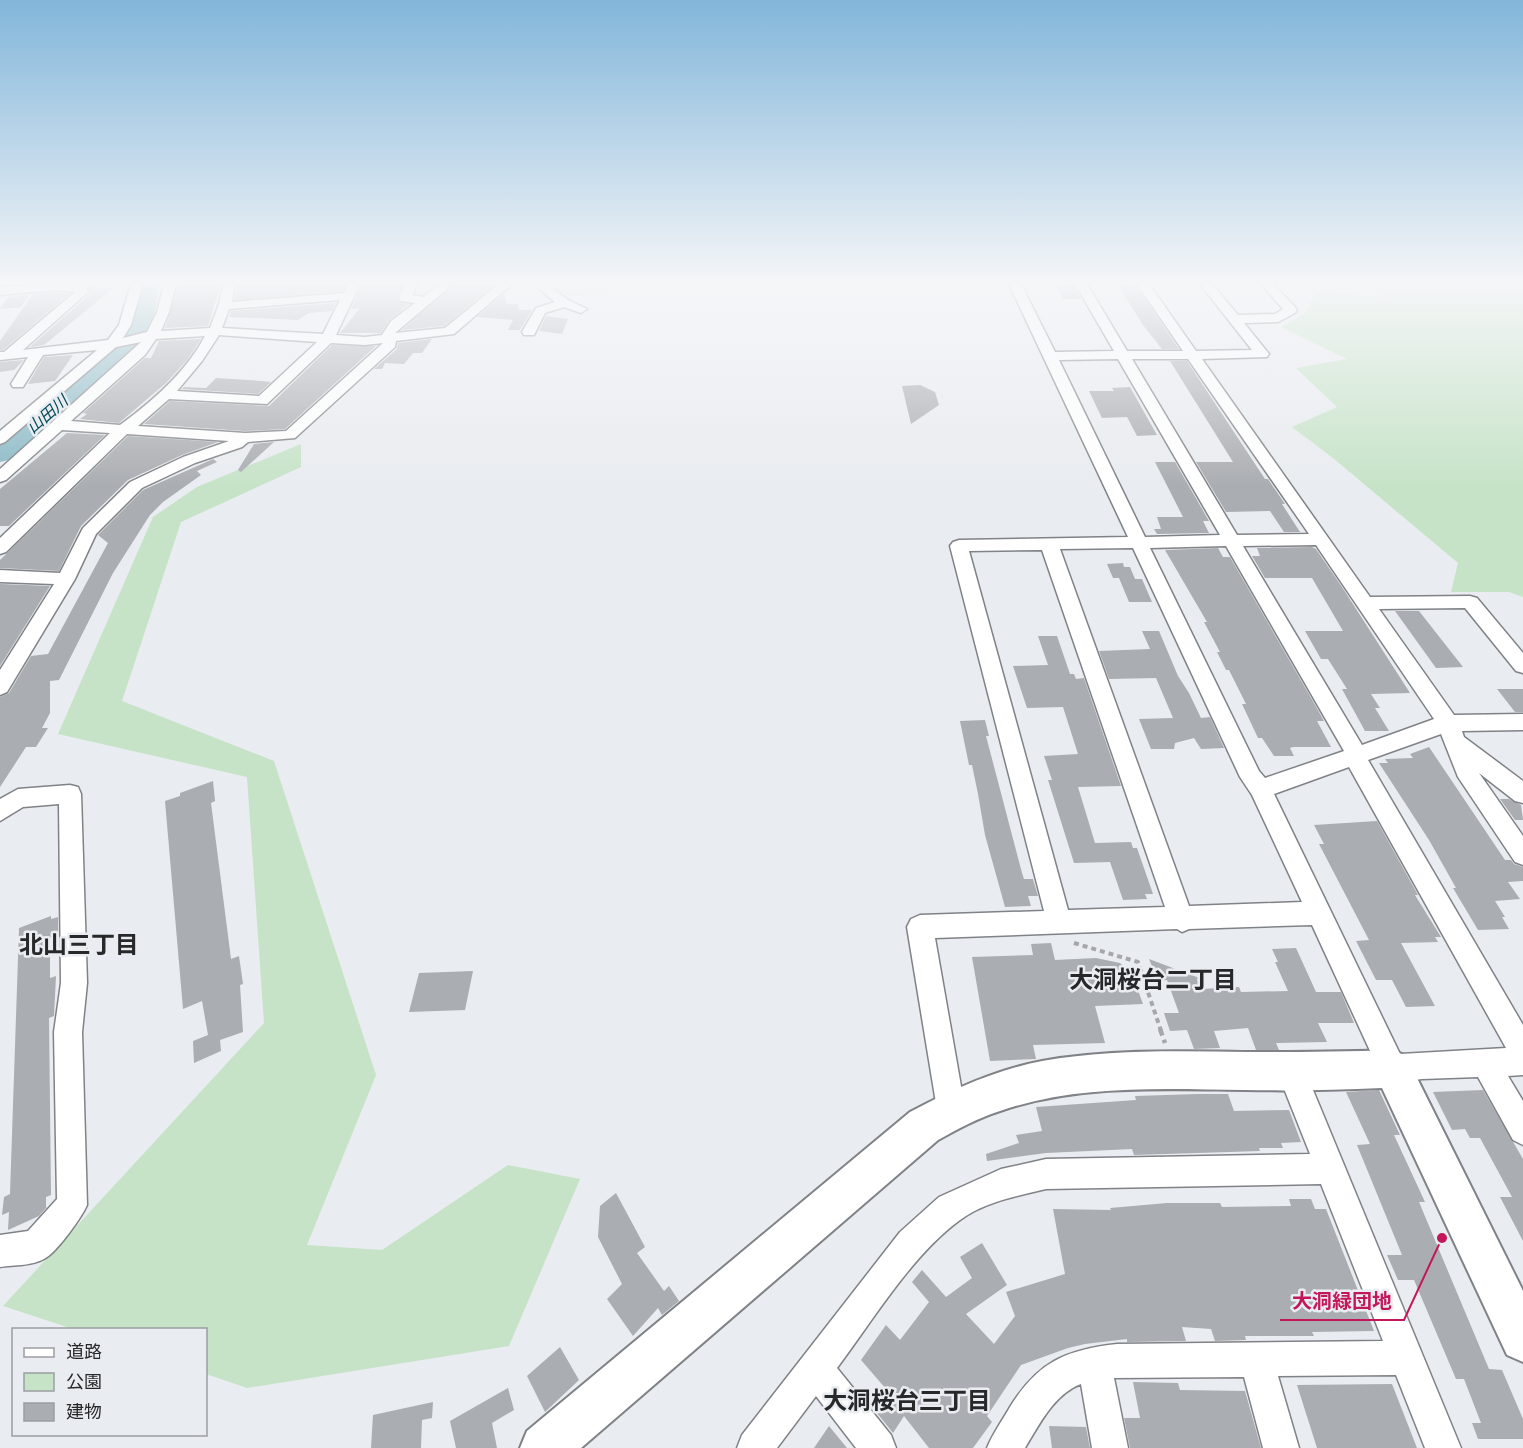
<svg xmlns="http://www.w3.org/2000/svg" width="1523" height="1448" font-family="'IBM Plex Sans','Noto Sans JP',sans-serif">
<rect width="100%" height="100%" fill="#e9ecf0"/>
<path fill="#c6e3c7" d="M549,284H671L674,285L564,297Z
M1351,284H1523V597L1509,592H1451L1458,563L1333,458L1292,427L1337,407L1296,368L1347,359L1281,327L1304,314L1316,292L1392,297Z
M301,444V467L181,522L122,701L274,761L376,1075L307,1245L382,1250L508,1165L580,1179L509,1346L247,1388L206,1374V1330L73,1329L3,1306L264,1023L247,777L58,734L153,517L197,487Z"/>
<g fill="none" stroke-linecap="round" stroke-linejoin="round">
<path fill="#89b9c5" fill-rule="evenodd" d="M141,284H159C157,294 157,306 153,316C130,371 54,423 9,460L0,462V443C40,411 113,362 133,315C137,305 138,294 141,284Z"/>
</g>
<path fill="#aaadb1" d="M181,284H221L208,326L165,328L178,287H181Z
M237,284H346L342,291L235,300Z
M362,284H403L397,299L401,303L409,304L390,319L381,333H340L360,308L351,309Z
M455,284H496L444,326L402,330Z
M1055,284H1073L1081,299H1063Z
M1117,284H1133L1138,289L1179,349H1162L1143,325Z
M97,286L96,288L115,287L44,345L30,347L90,294L88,287Z
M54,292L69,294L3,350H0V341L33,294Z
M504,294L507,304H518L519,310H532L520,330H508L513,320L477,317Z
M29,295L21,307L0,309L8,297Z
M336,303L332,311L309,313L298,320L229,317L231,311Z
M546,316L568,319L562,334L539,331Z
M201,339L187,360L166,383L119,423L80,419L87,414L83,413L145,358H151L159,341Z
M432,339L422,353H413L404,364L385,363L382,369H374L397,349L398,343Z
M332,345L376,346L285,429L245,431L144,424L170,401L269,406Z
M73,355L55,381L28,384L44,357Z
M24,360L14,370L0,372V362Z
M1170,361H1187L1265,479H1268L1285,504H1282L1300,532H1284L1270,511L1226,512L1196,462H1233Z
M216,378L262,381L271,382L258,394L182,389L184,387L206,388Z
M920,385L935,392L939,405L911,424L902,386Z
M1130,387L1157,435L1137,436L1127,417L1102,418L1089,391H1114L1112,388Z
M67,433L105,435L9,526H0V489Z
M128,436L218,442L182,455L128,480L81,526L59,571L0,568V560Z
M274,442L241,472L238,470L254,444Z
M213,459L217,462L197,471L201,475L163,502L150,515L113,573L59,680L50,681V713L42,728H48L36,747H26L0,787V697L9,693L31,656L48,654L108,543L98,535L143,490Z
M1155,462H1175L1209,521H1203L1209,533L1157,534L1154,529H1161L1157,517H1183Z
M1312,547L1316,549L1342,587L1410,693L1371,694L1380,708H1375L1389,731H1365L1342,689H1347L1328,659H1321L1305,631H1343L1312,578H1265L1252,556H1260L1257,548Z
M1218,548L1223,557H1230L1314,703L1324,721H1317L1331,747H1293L1290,748L1294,756H1274L1262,738H1258L1242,704H1246L1229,670H1226L1217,652H1220L1204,622H1207L1165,550Z
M1123,563L1124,567H1130L1135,579H1142L1152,602H1129L1119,578H1113L1107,564Z
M0,584L50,586L0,666Z
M1395,611H1419L1463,667L1436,668Z
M1142,631H1159L1178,676L1189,693L1201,718L1210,717L1224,748L1201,749L1194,738L1175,743L1174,749H1151L1139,719L1173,718L1156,678L1109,679L1099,651L1150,649Z
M1038,636H1057L1070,674H1074L1076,679L1084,678L1121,786L1078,787L1095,843L1131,842L1133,848H1137L1153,894H1145L1147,899L1123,900L1110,862L1074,863L1048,780H1052L1044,756L1078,754L1063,707L1027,708L1013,666L1048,665Z
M1497,689H1523V712H1515Z
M985,720L989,736H986L1022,873L1024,879H1033L1038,896H1028L1031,906L1005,907L985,835L978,794L972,765H969L960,721Z
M1429,747L1505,860H1511L1514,864L1523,867V881L1508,882L1520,899L1495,901L1505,917H1502L1509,929L1478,930L1453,888H1456L1429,840L1379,763H1388L1385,759L1413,758L1410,754Z
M213,781L215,801L211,803L231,959L239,956L243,984L240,985L243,1032L220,1040L221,1051L194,1063L193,1041L208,1035L202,1001L183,1009L165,801L180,796V793Z
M1500,799H1509L1521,805L1523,820H1515Z
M1377,821L1418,895H1415L1441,937H1435L1438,942L1401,943L1435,1006L1406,1007L1392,980H1376L1356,941L1369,940L1319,844H1324L1314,825Z
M51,916V919L58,917V938L50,942V978L56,976L54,1016L49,1018L51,1195L46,1197V1208L39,1216L8,1230L9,1212L2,1215L4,1197L10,1194L19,928Z
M1051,943L1055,960L1096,958L1120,963L1132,974L1143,1004L1095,1006L1105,1043L1033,1045L1036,1059L990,1061L972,957L1033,955L1031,944Z
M1296,948L1316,992H1341L1354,1023H1318L1327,1042L1276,1043L1279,1050H1256L1248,1028L1214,1031L1220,1048L1194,1049L1187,1030L1170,1031L1164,1013H1179L1167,980L1158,981L1149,959L1202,979H1197L1201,989L1239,987L1241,992L1288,991L1275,962H1278L1272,949Z
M473,971L465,1010L409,1012L419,973Z
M1379,1090L1400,1135H1394L1425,1202H1419L1489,1369L1502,1370L1523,1419V1439H1478L1472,1423H1481L1464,1379H1456L1414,1280H1398L1387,1255H1402L1357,1145L1370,1144L1346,1092Z
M1483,1090L1523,1159V1241L1500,1197H1512L1480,1138H1470L1465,1129L1452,1130L1433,1092Z
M1197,1094H1228L1234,1111L1289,1110L1301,1142L1281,1143L1283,1148H1259L1260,1151L1134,1155L1132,1149L1046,1153L987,1161L986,1154L1019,1143L1016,1135L1042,1131L1036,1107L1136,1100L1135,1096Z
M616,1193L645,1247L637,1253L664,1291L669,1286L679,1301L662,1315L658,1308L633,1336L607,1299L622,1284L598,1237L600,1206Z
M1289,1199H1311L1315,1209H1326L1374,1331L1312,1332L1314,1336H1245L1246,1340L1215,1341L1211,1329L1182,1327L1186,1341L1127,1342V1339L1085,1344L1068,1348L1021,1365L987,1416L992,1422L973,1448H929L904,1416L893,1433L873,1408L886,1389L861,1360L886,1325L900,1340L929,1302L912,1282L922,1270L946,1297L972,1278L960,1257L982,1243L1007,1285L966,1314L994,1344L1015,1316L1006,1292L1065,1274L1053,1209L1111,1210L1110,1208L1167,1203H1220L1222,1207L1291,1206Z
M560,1347L579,1380L545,1412L527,1376Z
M1133,1382L1178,1383L1180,1390L1245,1391L1261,1448H1130L1124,1418H1140Z
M1392,1384L1417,1448H1317L1297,1385Z
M508,1388L514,1410L492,1423L497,1448H456L450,1421Z
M433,1402L432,1418L422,1420L421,1448H371L373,1415Z
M829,1426L847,1448H814Z
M1049,1426L1086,1427L1090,1448H1052Z"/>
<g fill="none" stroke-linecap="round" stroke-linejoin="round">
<g stroke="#7f8286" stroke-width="3">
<path id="street" d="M38,284L81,285L85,286L88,292L23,350L108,340L119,325L131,284H143L131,325L123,338L147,332L157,312L164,284H176L169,312L161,331L210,328L219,304L223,284H235L232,302L344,293L348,284H360L336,335L365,337L382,335L391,321L415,303L401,301L399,298L405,284H417L412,295L423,297L440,284H453L395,333L445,328L499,284H512L454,334L396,341L395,347L295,438L248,442L242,447L195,463L142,488L96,534L75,579L7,692L0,695V670L54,584L0,582V570L60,573L83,528L130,482L183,457L229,441L127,434L6,552L0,554V538L110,433L62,430L6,480L0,482V469L141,342L116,347L5,442L0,444V431L97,350L43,355L23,387H13L11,384L28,357L0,360V352H4L75,292L54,290L0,295V287ZM340,300L323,334L222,328L229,309ZM219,335L317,342L259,396L177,391L202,361ZM205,336C186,372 153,401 120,425L71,421L145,355L156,339ZM331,343L365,345L383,343L286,431L245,433L138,426L169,399L267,404Z
M534,284H547L568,300L587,309L581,313L564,307L545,313L534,335H524L522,332L536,308L555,302Z
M1009,284H1021L1055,352L1114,351L1075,284H1087L1127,351H1183L1137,284H1149L1196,351L1252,350L1200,284H1212L1238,315L1275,314L1283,309L1261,284H1273L1295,307L1297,310L1295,313L1278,322L1244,323L1269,354L1267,357L1202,359L1370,597L1470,596L1477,598L1523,653V673L1516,671L1465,608L1379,609L1454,715L1523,714V730L1462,731L1464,737L1523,781V803L1515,801L1479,773L1523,836V865L1515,862L1458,777L1441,734L1368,760L1523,1025V1075L1508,1076L1523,1101V1145L1513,1140L1478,1077L1422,1079L1393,1083L1383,1079L1312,925L1189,929L1182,932L1177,929L935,938L965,1109L961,1119L951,1123L941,1119L937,1109L907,927L911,919L920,915L1044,911L950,546L953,542L959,540L1128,537ZM1118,359L1220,535L1145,537L1059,360ZM1132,359H1188L1309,534L1237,535ZM1316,545L1434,719L1362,745L1243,546ZM1226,546L1344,751L1265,778L1259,771L1150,548ZM1133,548L1240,777L1252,795L1302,902L1189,906L1060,549ZM1042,550L1165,907L1068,910L969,551ZM1349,767L1506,1048L1400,1054L1274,794Z
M70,785L78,787L81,794L87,983L82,1032L87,1205C82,1217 58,1250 47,1257C35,1266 14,1265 0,1267V1235L28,1231L57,1199L54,1032L61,983L59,804L23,807L0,821V799L18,789Z
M1291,1057L1301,1061L1461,1448H1425L1396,1375L1278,1376L1299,1448H1263L1244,1377L1114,1378L1128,1448H1092L1081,1384C1054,1394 1039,1425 1025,1448H987C993,1433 1002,1421 1010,1407C1038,1362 1065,1350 1117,1344L1383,1341L1321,1184L1046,1189C1017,1196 984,1202 960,1220C912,1255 873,1320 837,1368L891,1435L896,1448H856L816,1396L777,1448H737L742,1435L900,1232L939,1197L1001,1169L1046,1159L1310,1154L1277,1071L1281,1061Z"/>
</g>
<g stroke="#7f8286" stroke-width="4">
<path id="secondary" d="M1393,1050L1406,1056L1523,1291V1362L1507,1355L1382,1088C1337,1090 1291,1091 1245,1090C1164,1089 1078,1084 1000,1111C978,1118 958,1129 938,1140L581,1448H520L527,1431L910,1112C952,1090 995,1070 1042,1061C1109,1049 1178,1051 1247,1052C1296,1052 1344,1052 1393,1050Z"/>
</g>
<path stroke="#a5a7aa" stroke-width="4" stroke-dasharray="5 4" stroke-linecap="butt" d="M1074,943L1138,962L1161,1031"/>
<path stroke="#a5a7aa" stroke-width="4.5" stroke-dasharray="7 4.5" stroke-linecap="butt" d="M1160,1029L1165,1043"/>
<use href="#street" fill="#fff" fill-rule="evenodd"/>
<use href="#secondary" fill="#fff" fill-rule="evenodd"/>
</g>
<linearGradient id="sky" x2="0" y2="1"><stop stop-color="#82b6da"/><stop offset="0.58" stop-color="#f5f6f8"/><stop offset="1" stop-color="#f5f6f8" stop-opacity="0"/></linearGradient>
<rect width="1523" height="487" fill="url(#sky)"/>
<g text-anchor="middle" stroke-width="5" stroke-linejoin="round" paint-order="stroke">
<g font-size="16" font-style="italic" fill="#004956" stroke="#e9ecf0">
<text transform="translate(47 414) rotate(-41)" y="6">山田川</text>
</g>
<g font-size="24" font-weight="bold" fill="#27282a" stroke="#e9ecf0">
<text x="79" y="953">北山三丁目</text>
<text x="1153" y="988">大洞桜台二丁目</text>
<text x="907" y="1409">大洞桜台三丁目</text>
</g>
</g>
<path fill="none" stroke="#c2185b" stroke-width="2" d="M1442 1238L1404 1320H1280"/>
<circle fill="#c2185b" stroke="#e9ecf0" stroke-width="2" cx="1442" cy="1238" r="6"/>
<g font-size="20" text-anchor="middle" font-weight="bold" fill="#c2185b" stroke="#e9ecf0" stroke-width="5" stroke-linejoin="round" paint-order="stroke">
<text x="1342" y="1308">大洞緑団地</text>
</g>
<rect x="12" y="1328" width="195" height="108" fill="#e9ecf0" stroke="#9b9ea1" stroke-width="1.5"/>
<rect x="24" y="1348" width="30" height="9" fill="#ffffff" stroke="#9b9ea1" stroke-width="1.5"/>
<text x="66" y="1358" font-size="18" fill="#27282a">道路</text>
<rect x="24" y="1373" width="30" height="18" fill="#c6e3c7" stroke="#9b9ea1" stroke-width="1.5"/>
<text x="66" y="1388" font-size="18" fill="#27282a">公園</text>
<rect x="24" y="1403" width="30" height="18" fill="#aaadb1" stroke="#9b9ea1" stroke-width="1.5"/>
<text x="66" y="1418" font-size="18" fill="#27282a">建物</text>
</svg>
